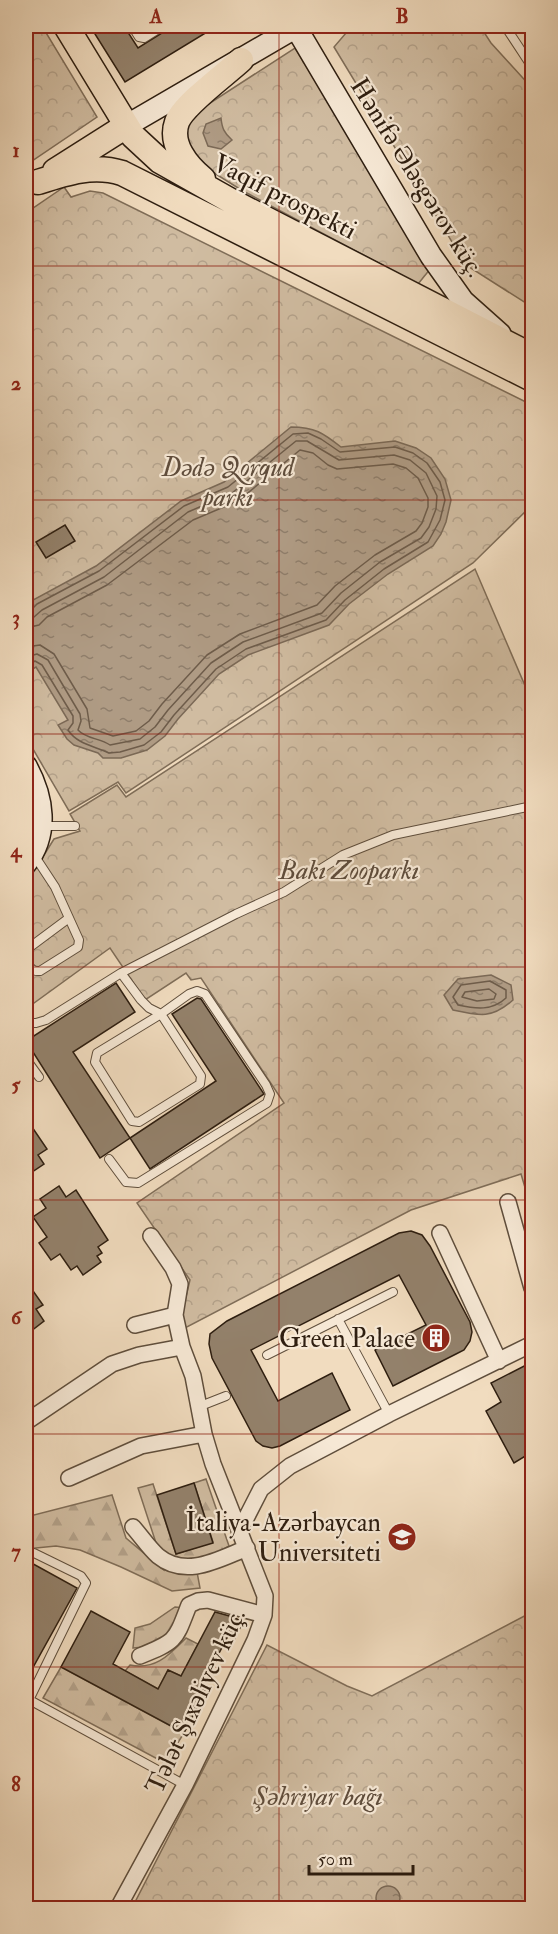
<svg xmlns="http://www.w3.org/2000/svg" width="558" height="1934" font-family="'IM FELL Double Pica',serif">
<defs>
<pattern id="forest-firs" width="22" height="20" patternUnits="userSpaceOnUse" patternTransform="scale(1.5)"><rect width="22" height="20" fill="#d0bca1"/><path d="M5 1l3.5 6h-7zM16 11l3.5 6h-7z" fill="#b3a18a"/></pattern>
<pattern id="park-crowns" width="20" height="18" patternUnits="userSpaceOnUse" patternTransform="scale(1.5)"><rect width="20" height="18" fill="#d0bca1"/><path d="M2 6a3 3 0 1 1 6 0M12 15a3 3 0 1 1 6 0" fill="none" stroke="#b3a18a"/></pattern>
<pattern id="water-ripples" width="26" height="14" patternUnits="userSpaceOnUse" patternTransform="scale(1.5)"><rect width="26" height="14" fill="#af9b84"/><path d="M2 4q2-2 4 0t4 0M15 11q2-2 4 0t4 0" fill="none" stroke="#8f7e6b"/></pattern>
</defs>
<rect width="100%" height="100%" fill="#f1dcbf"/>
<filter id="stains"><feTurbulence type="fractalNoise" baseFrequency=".00333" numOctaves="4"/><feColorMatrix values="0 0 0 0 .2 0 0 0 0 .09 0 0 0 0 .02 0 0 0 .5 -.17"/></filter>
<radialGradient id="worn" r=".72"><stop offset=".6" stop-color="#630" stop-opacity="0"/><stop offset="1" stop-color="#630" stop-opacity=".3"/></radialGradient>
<path fill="url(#forest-firs)" stroke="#7f6d58" stroke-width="1.5" d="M206,1479L229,1546L213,1556L195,1561L200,1588L172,1591L121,1567L80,1550L56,1546L26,1549V1517L112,1495L126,1538L164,1570L166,1555L157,1546L138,1488L153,1484L176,1554L213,1542L194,1483Z
M175,1607L184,1608C169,1638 169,1645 133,1648L135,1628L150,1624Z
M186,1638L198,1644L181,1676L168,1670L158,1689L125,1671L130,1665C156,1670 169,1655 186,1638Z
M61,1667L184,1733L165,1763L43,1698Z"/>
<path fill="url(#park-crowns)" stroke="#7f6d58" stroke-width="1.5" d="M26,26H42L97,117L26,165Z
M352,26H480L491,43L532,88V307L466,265L334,47Z
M295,48L431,268L418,284L243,191L190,158L182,131L190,116Z
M64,187L71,197L90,191L103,193L532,405V505L473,563L126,793L118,782L69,811L26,737V213Z
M475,569L532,702V1211L521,1174L411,1210L185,1328L181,1318L190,1280L137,1203L284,1103L201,978L191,980L186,973L145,1000L110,948L34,1003H26V884L54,839L80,831L70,814L117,785L126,797Z
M532,1612V1908H132L267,1645L347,1686L372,1696Z"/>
<path fill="url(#water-ripples)" stroke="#7b6956" stroke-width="1.5" d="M221,118C222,128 224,133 232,140L221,149L208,146L203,133L206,124Z
M291,427C315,427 323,433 341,447L395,441L416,448L431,458L445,479L451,500L446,522L441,534L433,546L388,574L349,604L329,625L248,655L219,674L178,719L165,736L147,750L121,758H103L98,753L74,745L67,739L58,725L68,720L36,667L26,673V608L33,600L96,566L181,501L224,482Z
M491,975L511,985L513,1000C492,1019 480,1016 453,1010L444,995L458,979Z
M376 1898a12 12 0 1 1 24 0a12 12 0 1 1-24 0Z"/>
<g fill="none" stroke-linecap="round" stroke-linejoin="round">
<path stroke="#6e5c4a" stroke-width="1.5" d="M26,611L31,610L37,604L99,571L184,506L228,487L293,434L308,433L321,439L340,452L395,447L413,453L427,463L440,482L445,500L440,520L428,542L384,569L345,600L326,620L246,649L216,669L174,715L161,732L144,745L120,752L109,753C94,746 77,744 68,730L73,723V716L42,665L35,661L26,666
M26,619L34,617L42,610L104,577L188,512L232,493L296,441H307L339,460L394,455L410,460L426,473L437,496L436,509L429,527L421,538L380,562L341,593L322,613L243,642L211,663L168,710L155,727L140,739L110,745C100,738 86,739 78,730L81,721L80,714L48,660L37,654L26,657
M26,628L39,625L47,617L107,585L193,520L238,501L300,450L313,453L328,465L337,469L393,464L406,468L418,478L428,498V507L422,523L416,531L375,555L335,586L317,605L240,634L207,655L162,704L149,721L136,731L113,736L90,728L87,709L54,654L40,645L26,647
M490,981L506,990V998C492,1011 476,1009 458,1005L453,997L461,985Z
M489,989L496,994L494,999L477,1001L462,997L465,992Z"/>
</g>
<path fill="#93816b" stroke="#2e1e10" stroke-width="1.5" d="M90,26H124L138,48L173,26H217L125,82Z
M65,525L75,541L46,558L36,542Z
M116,983L135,1012L73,1052L130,1138L100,1158L26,1041Z
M197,998L201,999L264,1094L150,1169L130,1138L216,1081L172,1014Z
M32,1127L47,1149L38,1155L44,1164L26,1176V1132Z
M59,1186L66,1197L76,1190L108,1240L98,1247L102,1253L97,1256L101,1262L83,1275L77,1266L71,1270L60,1254L51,1260L39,1243L47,1237L33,1217L46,1208L40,1199Z
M411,1231L422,1235L430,1246L470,1322L472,1332L470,1341L464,1350L456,1354L393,1386L375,1350L426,1325L399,1275L251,1350L278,1401L332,1373L350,1410L280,1446L272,1448L263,1446L256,1441L212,1358L209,1344L210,1334L227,1321L399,1233Z
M26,1281L43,1305L36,1309L44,1321L26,1335Z
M532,1362V1452L514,1463L486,1411L501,1402L491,1383Z
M194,1483L213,1543L176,1554L157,1495Z
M26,1560L77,1588L26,1680Z
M91,1611L130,1632L113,1664L158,1689L168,1670L181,1676L215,1612L233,1617L243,1622L234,1640L228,1636L201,1688L206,1691L184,1733L61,1667Z"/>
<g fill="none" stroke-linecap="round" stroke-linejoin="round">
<g stroke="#5f4e3c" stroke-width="10">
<path id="lane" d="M132,26L139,37L144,38L163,26
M505,26L532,67
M42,826H75
M26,950L69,918
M26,958C29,966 31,972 40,971L78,947L79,940L55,887L34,855
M121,973L236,914L284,892L343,855L393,835L532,806
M26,1023H36L46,1020L121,973L141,1000L149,1008L161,1014L201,1076L200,1084L139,1122L132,1121L95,1062L97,1053L161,1014L189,994L197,991L205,994L266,1085L270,1094L267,1103L138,1183L126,1182L109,1159
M26,1059L39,1077
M338,1319L389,1414
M267,1355L393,1292
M198,1407L226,1396
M26,1554L34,1553L81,1576L86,1583L29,1700
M26,1698L185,1785"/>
</g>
<g stroke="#5f4e3c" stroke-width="18">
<path id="street" d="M508,1202L532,1288
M440,1233L499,1361
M135,1325L175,1315
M26,1422L112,1364L139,1355L182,1347
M69,1478L141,1446L204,1434
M133,1527C141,1536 149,1548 158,1556C186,1579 219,1559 247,1548
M240,1530L261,1489L290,1466L389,1414L532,1344
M140,1656C177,1641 175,1641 189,1605L198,1601L208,1600L264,1615
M118,1908L185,1785L255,1640L264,1615L265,1596L213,1464L204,1434L193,1376L182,1347L175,1315L180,1284L173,1268L151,1236"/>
</g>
<g stroke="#2e1e10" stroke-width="24">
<path id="secondary" d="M295,26L431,256L463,301L500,334
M126,126L298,26
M26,766C43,797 49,833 26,863"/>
</g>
<g stroke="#2e1e10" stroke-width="27">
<path id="primary" d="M66,26L133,136L160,161L231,201L532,356
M55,171L126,126
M203,179C187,166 169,144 177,122C183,105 226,74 241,60
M38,182C66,173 93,164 122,173L532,379"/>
</g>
<use href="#lane" stroke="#f6e8d5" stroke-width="8"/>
<use href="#street" stroke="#f6e8d5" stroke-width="15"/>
<use href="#secondary" stroke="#f6e8d5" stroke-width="21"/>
<use href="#primary" stroke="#f1dcbf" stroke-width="24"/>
</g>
<path fill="none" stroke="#8f2418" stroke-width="1.5" stroke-opacity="0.55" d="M279,26V1908M26,266H532M26,500H532M26,734H532M26,967H532M26,1200H532M26,1434H532M26,1667H532"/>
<defs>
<g id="building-disc" transform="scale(1.5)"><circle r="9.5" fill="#8f2418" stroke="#f6e8d5"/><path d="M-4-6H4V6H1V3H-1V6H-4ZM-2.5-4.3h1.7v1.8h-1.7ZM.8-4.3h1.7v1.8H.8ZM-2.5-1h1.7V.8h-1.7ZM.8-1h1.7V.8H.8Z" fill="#fff"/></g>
<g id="university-disc" transform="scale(1.5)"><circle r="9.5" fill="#8f2418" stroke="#f6e8d5"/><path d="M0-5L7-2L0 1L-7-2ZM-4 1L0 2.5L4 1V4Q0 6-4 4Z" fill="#fff"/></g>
</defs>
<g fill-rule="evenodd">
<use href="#building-disc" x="436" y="1338"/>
<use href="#university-disc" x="402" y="1537"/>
</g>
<g text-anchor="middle" stroke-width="4.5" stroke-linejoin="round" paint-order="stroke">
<g font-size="26" fill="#2e1e10" stroke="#f6e8d5">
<text transform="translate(418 177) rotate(58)" y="9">Hənifə Ələsgərov küç.</text>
<text transform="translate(285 196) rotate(27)" y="9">Vaqif prospekti</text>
<text transform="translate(195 1701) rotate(-65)" y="9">Tələt Şıxəliyev küç.</text>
</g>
<g font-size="26" font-style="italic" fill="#5f4d3c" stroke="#f6e8d5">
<text x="228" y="476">Dədə Qorqud<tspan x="228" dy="30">parkı</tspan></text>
<text x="349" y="879">Bakı Zooparkı</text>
<text x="318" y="1805">Şəhriyar bağı</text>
</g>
<g font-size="26" fill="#2e1e10" stroke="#f6e8d5" text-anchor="end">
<text x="415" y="1347">Green Palace</text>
<text x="381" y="1531">İtaliya-Azərbaycan<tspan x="381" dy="30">Universiteti</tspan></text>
</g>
</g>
<rect width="558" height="1934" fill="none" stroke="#f1dcbf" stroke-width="66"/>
<path d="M309 1865v9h104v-9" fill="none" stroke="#2e1e10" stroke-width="3"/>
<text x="318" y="1865" font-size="18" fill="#2e1e10" stroke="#f6e8d5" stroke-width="4.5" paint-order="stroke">50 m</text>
<rect x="33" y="33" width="492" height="1868" fill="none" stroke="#8f2418" stroke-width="2"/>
<g font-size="20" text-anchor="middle" font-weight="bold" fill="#8f2418">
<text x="156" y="23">A</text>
<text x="402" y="23">B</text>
<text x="16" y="157">1</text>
<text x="16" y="390">2</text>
<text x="16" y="624">3</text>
<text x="16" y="857">4</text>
<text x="16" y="1091">5</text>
<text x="16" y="1324">6</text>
<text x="16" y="1558">7</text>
<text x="16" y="1791">8</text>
</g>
<rect width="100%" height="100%" filter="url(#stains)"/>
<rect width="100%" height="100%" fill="url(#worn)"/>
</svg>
